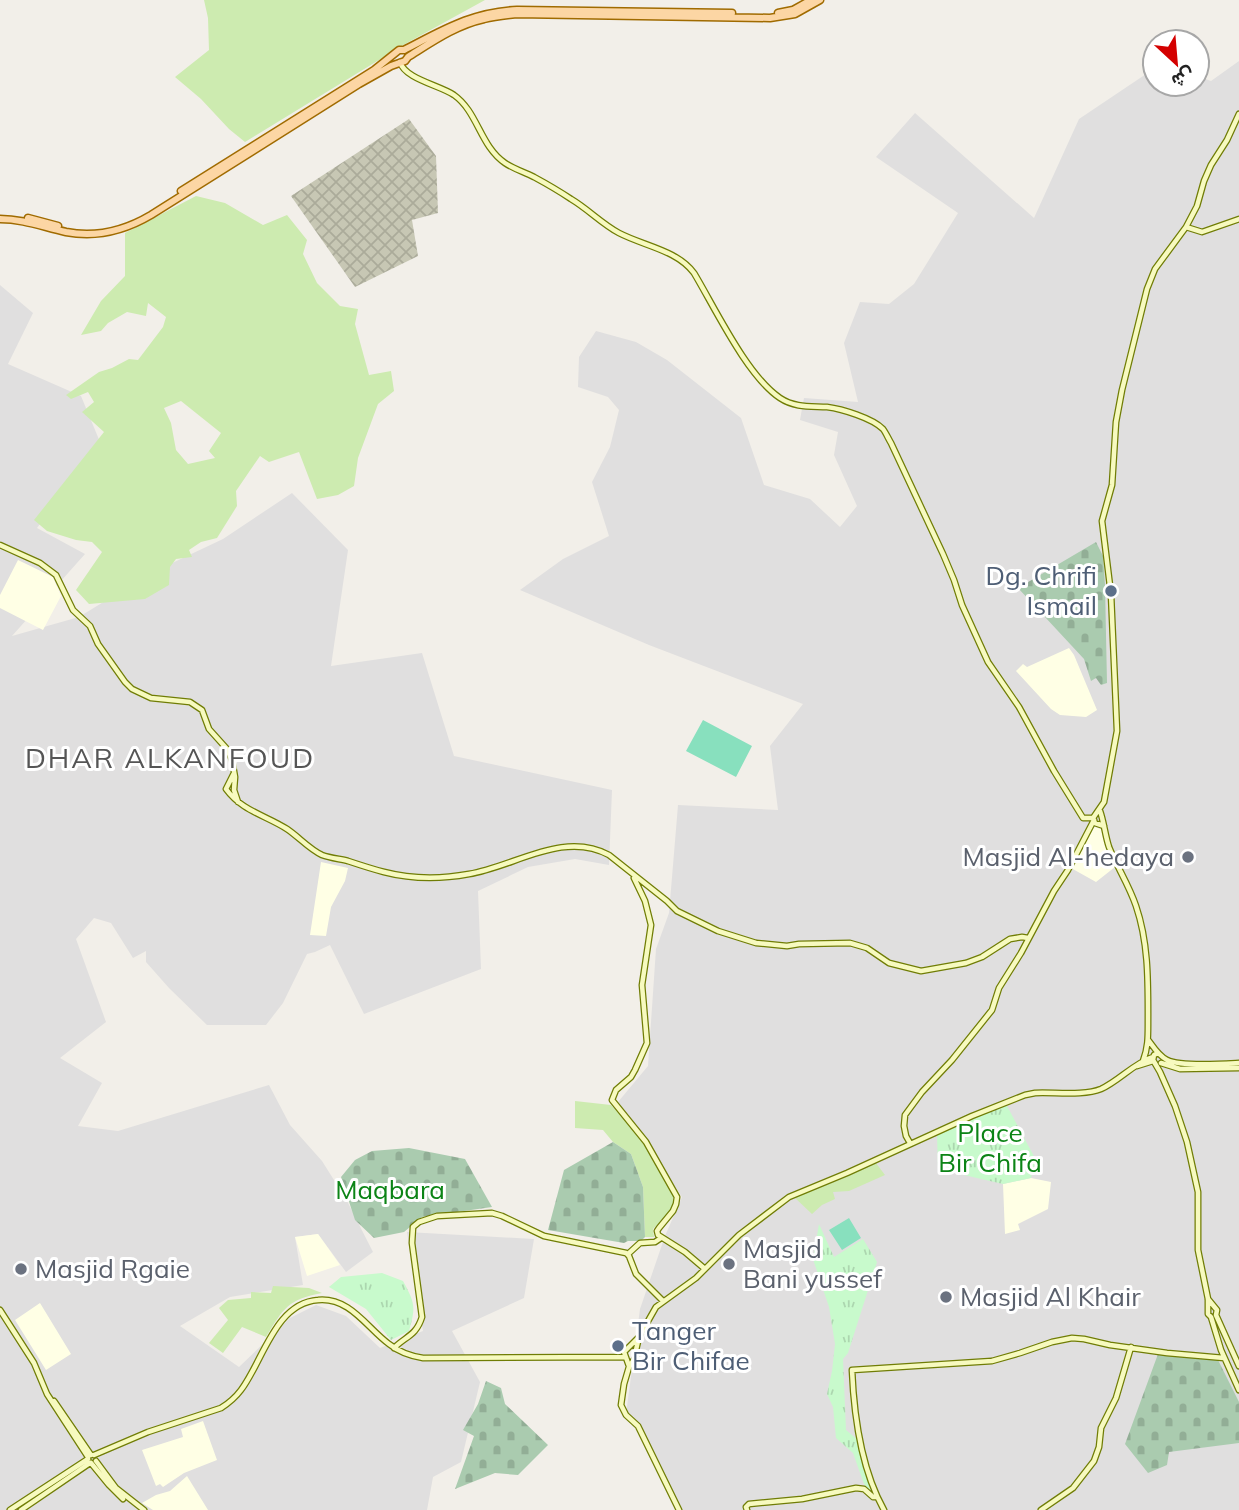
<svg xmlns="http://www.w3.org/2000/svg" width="1239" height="1510" font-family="Mulish,Vazirmatn,sans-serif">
<defs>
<pattern id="construction-cross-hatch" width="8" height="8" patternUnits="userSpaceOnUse" patternTransform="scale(1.75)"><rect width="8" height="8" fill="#c7c7b4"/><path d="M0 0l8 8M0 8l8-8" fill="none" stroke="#abab9a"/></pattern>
<pattern id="cemetery-stones" width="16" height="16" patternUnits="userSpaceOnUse" patternTransform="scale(1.75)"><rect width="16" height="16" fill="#aacbaf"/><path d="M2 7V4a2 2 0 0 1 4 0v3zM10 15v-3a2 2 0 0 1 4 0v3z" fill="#92ae96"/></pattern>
<pattern id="park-tufts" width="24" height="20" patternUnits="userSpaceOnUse" patternTransform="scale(1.75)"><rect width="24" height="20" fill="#c8facc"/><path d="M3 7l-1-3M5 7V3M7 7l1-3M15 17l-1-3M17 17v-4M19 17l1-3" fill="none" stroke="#acd6af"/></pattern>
</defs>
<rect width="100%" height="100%" fill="#f2efe9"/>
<path fill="#e0dfdf" d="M1239,61V1510H676L667,1487L637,1427L626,1414L640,1309L665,1236L682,1197L618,1102L648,1066L656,949L669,913L678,805L778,810L770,746L803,704L649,645L520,590L563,559L609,536L592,482L610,447L619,410L608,397L578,387L579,357L596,331L636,342L667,360L741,418L764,485L810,499L840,527L857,506L834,455L838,432L800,420L804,398L858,402L844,343L860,302L889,304L914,284L958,213L876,157L915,113L1034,218L1079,119L1155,68V84H1197V76L1211,81Z
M0,285L33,313L8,364L81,396L100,442L37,528L85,554L12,636L79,617L149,574L223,539L292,493L348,550L331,666L422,653L454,756L612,790L609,865L575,859L528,867L478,891L481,969L364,1014L330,945L315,952L307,954L283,1003L266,1025H207L169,988L146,962V951L133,958L111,923L94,918L76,939L106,1022L60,1058L102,1083L78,1126L118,1131L269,1085L290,1125L322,1161L346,1199L373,1252L346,1272L318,1234L295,1237L303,1285L230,1297L180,1326L239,1367L290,1318L316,1305L346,1316L380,1348L423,1331L407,1232L534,1239L524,1298L452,1331L480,1382L461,1462L433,1477L427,1510H0Z"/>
<path fill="#ffffe5" d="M18,560L53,577L61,596L43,630L0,608V595Z
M1069,648L1074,655L1097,710L1086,717L1060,715L1051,709L1016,671L1023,664L1027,667Z
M1095,827L1101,829L1115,867L1096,882L1071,868L1092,829Z
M321,862L348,868L345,881L331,907L326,936L310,935Z
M1031,1178L1051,1182L1048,1209L1018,1224L1020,1230L1005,1234L1003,1184Z
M318,1234L340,1265L307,1276L295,1237Z
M40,1303L71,1354L46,1370L15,1320Z
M203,1421L217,1460L184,1473L163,1487L160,1484L156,1486L142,1450L183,1437L181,1429Z
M187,1476L208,1510H153L142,1503L156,1495L170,1491Z"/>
<path fill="url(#construction-cross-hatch)" d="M409,119L436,156L438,213L412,220L418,256L355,287L291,196Z"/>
<path fill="#cdebb0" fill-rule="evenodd" d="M204,0H485L405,44L245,142L229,129L201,99L175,77L209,50L208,18Z
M196,196L225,203L263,225L287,215L307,240L303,254L317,283L340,306L358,309L355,324L369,375L391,371L394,391L378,404L358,458L354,486L338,495L317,499L299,452L269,462L260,456L236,491L237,506L217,538L201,542L189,550L192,557L176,559L170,567L169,585L145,599L89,604L76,590L102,552L92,542L76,540L47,531L34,520L104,432L82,412L94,402L88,392L71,399L66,395L99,372L112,368L129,359L138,360L163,327L166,317L148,303L146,316L127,312L108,323L101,331L81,335L101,301L125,276V233ZM181,401L221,433L209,451L215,458L188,464L176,450L171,423L164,408Z
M575,1101L611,1105L642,1139L673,1190C676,1210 666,1216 653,1229L654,1237H645L643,1187L631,1154L613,1142L603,1130L575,1128Z
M876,1163L885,1175L849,1191L833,1192L835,1199L822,1205L812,1214L794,1197L839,1180Z
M273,1286L309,1288L322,1293C288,1299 283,1309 266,1337L242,1327L223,1353L209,1343L228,1320L219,1308L228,1300L251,1298V1292L271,1293Z"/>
<path fill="url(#cemetery-stones)" d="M1096,542L1103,556L1105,585L1107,683L1101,685L1096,678L1091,681L1084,659L1018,588Z
M613,1142L631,1154L643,1187L645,1237L641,1241H628L624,1243L548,1230L564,1170Z
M409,1148L465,1159L492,1207L422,1217L404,1232L374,1238L355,1220L341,1177L355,1160L372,1151Z
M1158,1354L1218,1360L1239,1402V1443L1169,1452L1167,1465L1148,1473L1125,1444Z
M486,1381L501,1388L505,1404L548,1445L518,1475L495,1473L455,1489L474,1436L463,1430L478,1404Z"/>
<path fill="url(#park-tufts)" d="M1006,1104L1036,1160L1031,1178L1003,1184L938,1169L937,1135Z
M819,1224L834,1257L863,1239L877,1262L848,1353L843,1359L846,1430L858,1440L871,1492L864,1484L853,1453L836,1438L833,1407L827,1394L832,1371L835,1344L829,1307L813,1259Z
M382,1273L403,1281C415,1303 416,1307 409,1331L391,1340L366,1309L329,1287L341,1277Z"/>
<path fill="#88e0be" d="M703,720L752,746L736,777L686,751Z
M849,1218L861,1238L842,1250L829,1230Z"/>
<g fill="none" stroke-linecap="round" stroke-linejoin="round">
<g stroke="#707d05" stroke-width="7">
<path id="secondary" d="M400,62C405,79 439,85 454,95C478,112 480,146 505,163C514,169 524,172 534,177C547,184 559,191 571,199C588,209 602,224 619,233C644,246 677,250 694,273C715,308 747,376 780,398C795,408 811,406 827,407C842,409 872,418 883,429C886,433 888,438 891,443L943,554L954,580L962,605L988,662L1019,707L1054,771L1083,818H1093
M1186,227L1202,232L1239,219
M0,545L40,563L56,575L73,610L90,626L98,644L125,682L132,689L151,698L190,702L202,710L209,729L227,749L232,760L235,777L234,790L238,802
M234,773L226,789C242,811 265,815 287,829C299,837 309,849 322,855C330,858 340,859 348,861C360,865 372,869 384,872C411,879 442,879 469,874C514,867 563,830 609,855L667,901L677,911L718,931L756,943L787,946L799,944L850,943L867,948L889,963L921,971L966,963L982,957L1010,939L1022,937L1028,938
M1100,811C1104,822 1105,835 1109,847C1117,867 1129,885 1136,906C1149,944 1148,984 1148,1024C1148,1037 1148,1048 1143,1061
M1104,826L1095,823L1093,818L1104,802L1117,731L1111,594L1102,521L1112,485L1116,422L1122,390L1147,289L1155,269L1186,227L1197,206L1204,181L1211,165L1227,140L1239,114
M634,878L645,901L651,925L642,985L647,1043L635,1070L631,1077L616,1090L612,1100L646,1142L677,1197L676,1204L673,1211L659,1228L657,1231L658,1235L685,1252L705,1269
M1149,1041C1154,1048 1159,1056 1167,1060C1181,1067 1222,1064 1239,1063
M1158,1053L1154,1055L1153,1060L1160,1072L1175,1106L1187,1142L1198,1192V1250L1208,1299V1314L1211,1317L1221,1350L1239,1390
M1161,1063L1180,1069L1239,1068
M1137,1066L1153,1061
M910,1143L906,1136L904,1126L905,1115L922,1092L952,1060L992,1010L999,988L1021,953L1054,891L1068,870L1094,820
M628,1254L640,1243L655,1242L661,1238
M1208,1299L1217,1310L1216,1315L1239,1366
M0,1310L34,1363L47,1394L88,1457
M394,1348C406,1336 416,1336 422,1317L412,1243L413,1227L419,1222L437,1216L492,1213L502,1216L544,1236L626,1253L629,1256L636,1274L663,1301
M629,1366L624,1352L639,1337
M54,1401L91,1455
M94,1455L148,1432L221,1408C229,1403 235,1398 241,1390C263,1361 275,1303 318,1300C350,1297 367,1328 389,1344C399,1352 410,1356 423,1358L625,1357
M96,1461L116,1488L144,1510
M91,1463L109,1485L123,1499
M10,1510L88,1459
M21,1510L90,1463
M679,1510L638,1426L626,1415L621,1405L624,1384L629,1367L637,1355L636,1350L639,1337L656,1307L696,1278L739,1235L789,1197L847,1173L972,1116L1025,1095L1035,1093C1054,1092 1084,1096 1101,1089C1119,1081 1134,1063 1153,1057
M747,1510L746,1507L749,1504L802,1499L856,1488L864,1489L873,1497H877
M884,1510C861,1469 854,1417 852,1370L992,1361L1020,1353L1052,1342L1072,1338L1084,1339L1110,1345L1167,1353L1224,1358
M1041,1510L1073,1488L1094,1461L1099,1447L1101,1428L1116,1398L1131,1347"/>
</g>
<g stroke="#a06b00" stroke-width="9">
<path id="primary" d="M778,13L793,10L811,0
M181,191L374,70L399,50H404C443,30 472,12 517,10L732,13
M28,218L58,226
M0,219C23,219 43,227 66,232C97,238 124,231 151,215L359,84L391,66L405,61L408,57C432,42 456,25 484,19C495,16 506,15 517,14L770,18L795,14L820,0"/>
</g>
<use href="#secondary" stroke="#f7fabf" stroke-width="4.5"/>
<use href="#primary" stroke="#fcd6a4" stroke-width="6"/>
</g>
<g fill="#5c6f8a" stroke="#fff" stroke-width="2.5">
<circle cx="1111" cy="591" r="7"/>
<circle cx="618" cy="1346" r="7"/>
</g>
<g fill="#6b7280" stroke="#fff" stroke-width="2.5">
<circle cx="1188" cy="857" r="7"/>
<circle cx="729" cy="1264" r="7"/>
<circle cx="21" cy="1269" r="7"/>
<circle cx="946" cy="1297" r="7"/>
</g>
<g text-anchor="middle" stroke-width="6" stroke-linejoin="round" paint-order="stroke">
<g font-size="26" fill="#4e5e75" stroke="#fff" text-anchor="end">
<text x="1097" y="585">Dg. Chrifi<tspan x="1097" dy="30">Ismail</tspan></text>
<text x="632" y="1340" text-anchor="start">Tanger<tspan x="632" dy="30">Bir Chifae</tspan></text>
</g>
<g font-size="26" fill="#5b616d" stroke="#fff" text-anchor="start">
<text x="1174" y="866" text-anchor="end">Masjid Al-hedaya</text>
<text x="743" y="1258">Masjid<tspan x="743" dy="30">Bani yussef</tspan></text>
<text x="35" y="1278">Masjid Rgaie</text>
<text x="960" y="1306">Masjid Al Khair</text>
</g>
<g font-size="26" fill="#0c8416" stroke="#fff">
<text x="990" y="1142">Place<tspan x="990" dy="30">Bir Chifa</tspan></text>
<text x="390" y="1199">Maqbara</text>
</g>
<g font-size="28" letter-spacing="2" fill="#555" stroke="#fff">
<text x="170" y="768">DHAR ALKANFOUD</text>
</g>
</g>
<g transform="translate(1176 63) rotate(154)"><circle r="33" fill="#ffffff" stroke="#a7a7a7" stroke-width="2"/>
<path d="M0-5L12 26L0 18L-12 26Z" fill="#d40000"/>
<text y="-10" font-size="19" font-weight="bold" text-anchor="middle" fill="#222222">ش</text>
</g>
</svg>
